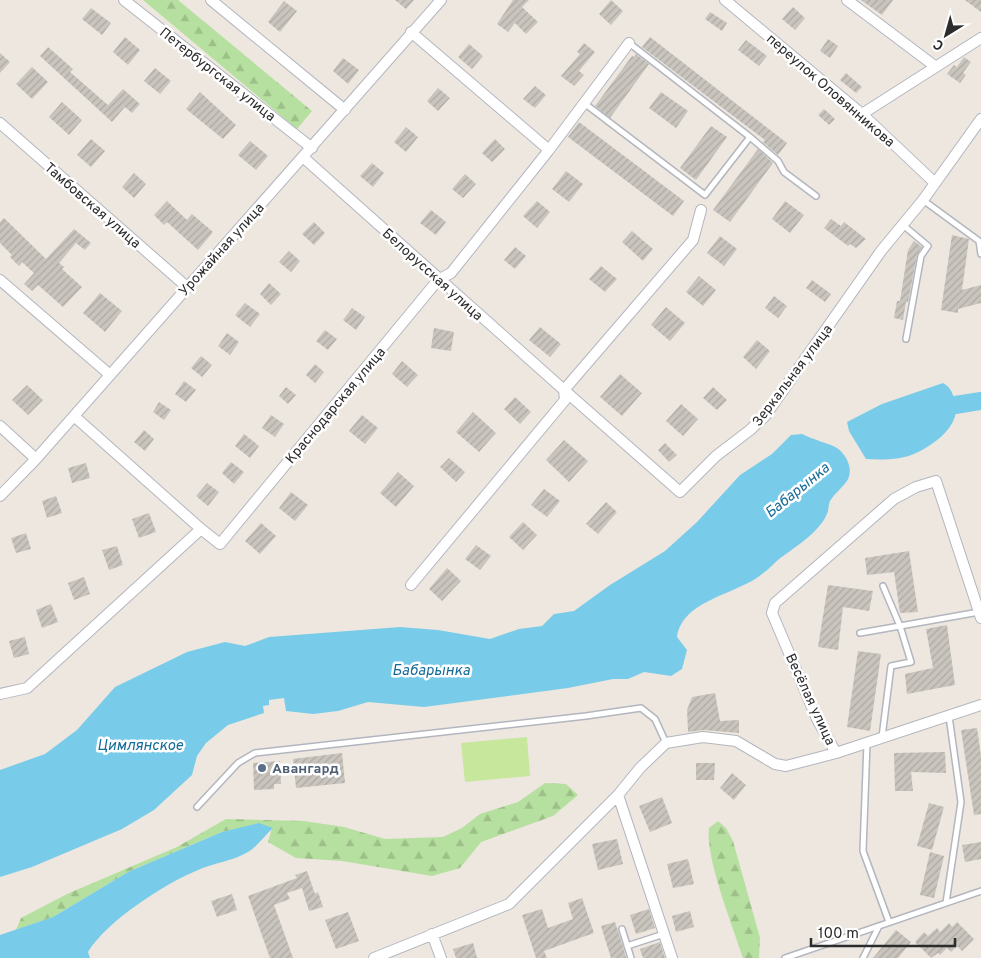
<svg xmlns="http://www.w3.org/2000/svg" width="981" height="958" font-family="Overpass,sans-serif">
<defs>
<pattern id="forest-firs" width="22" height="20" patternUnits="userSpaceOnUse" patternTransform="scale(1.25)"><rect width="22" height="20" fill="#b6e09f"/><path d="M5 1l3.5 6h-7zM16 11l3.5 6h-7z" fill="#9dc089"/></pattern>
<pattern id="building-hatch" width="6" height="6" patternUnits="userSpaceOnUse" patternTransform="scale(1.25)"><rect width="6" height="6" fill="#c9c5be"/><path d="M-1 1l2-2M0 6l6-6M5 7l2-2" fill="none" stroke="#ada9a3"/></pattern>
</defs>
<rect width="100%" height="100%" fill="#ede7df"/>
<path fill="url(#forest-firs)" d="M143,0H178L312,111L297,129Z
M545,783L566,784L578,795L553,816L481,842L460,868L432,876L342,861L296,858L268,842L272,828L259,824L222,832L128,872L53,917L16,930L21,918L67,894L177,847L226,819L304,821L344,827L385,839L443,837L462,828L480,814L518,802Z
M718,821L726,828L733,841L760,938L759,958H743C733,927 705,857 709,828Z"/>
<path fill="#c7e79c" d="M527,737L530,776L465,782L461,743Z"/>
<path fill="#79cce9" d="M943,383C950,387 951,390 954,398C964,423 936,444 916,453C902,460 881,460 866,459L849,431L847,422L882,404Z
M802,434C811,439 831,444 837,448C847,455 854,470 847,481C842,488 835,493 830,501C828,506 829,511 826,516C818,533 794,548 779,559C773,564 768,570 762,574C737,595 683,599 677,637L687,650L682,669L671,676L644,672L628,679H613L568,688L424,707L368,702L338,711L313,714L286,711L284,698L269,700V705L263,706L264,713L228,725L206,743L197,756L192,775L154,810L122,829L32,867L0,877V770L45,754L77,730L115,687L187,652L225,642L245,646L269,637L400,627L438,630L490,639L519,629L542,626L554,614L574,611L610,585L665,551L697,522L740,475L772,454L791,435Z
M259,823L273,828C265,835 257,847 248,852C233,861 214,863 198,870C164,884 107,921 88,952L90,958H0V935L53,917L128,872L222,832Z"/>
<g fill="none" stroke-linecap="round" stroke-linejoin="round">
<path stroke="#79cce9" stroke-width="18" d="M935,411L949,406L981,401"/>
</g>
<path fill="url(#building-hatch)" d="M395,0H414L406,9Z
M513,0H529L522,7L538,22L526,34L515,23L508,32L497,24Z
M611,0L623,11L611,25L599,14Z
M861,0H893L882,15Z
M965,0H981V12Z
M284,1L297,11L280,32L268,22Z
M793,7L805,18L795,30L782,19Z
M91,8L111,23L102,35L82,19Z
M710,12L727,23L722,31L705,19Z
M125,37L140,50L128,65L113,52Z
M650,37L787,143L778,155L763,142L765,140L642,47Z
M828,39L838,46L830,58L820,51Z
M746,40L767,56L759,66L738,50Z
M584,43L595,52L579,71L584,75L574,86L561,76L580,54L577,52Z
M469,44L483,56L472,69L458,57Z
M48,47L73,69L70,72L108,105L123,89L140,104L132,113L125,107L112,122L40,56Z
M0,53L10,62L0,73Z
M636,54L649,64L610,118L595,106L632,56L634,57Z
M964,57L971,62L963,73L966,75L960,83L947,74L954,65L957,67Z
M343,58L359,70L348,84L333,71Z
M32,67L48,82L32,99L16,84Z
M155,68L171,81L160,94L144,81Z
M846,73L862,87L856,93L840,80Z
M535,86L546,95L535,108L523,99Z
M438,88L450,98L438,111L427,101Z
M200,92L236,125L223,139L186,109Z
M661,92L688,111L676,128L649,108Z
M62,102L82,120L69,135L49,117Z
M824,109L835,119L829,125L818,115Z
M579,122L684,201L673,216L568,137Z
M711,126L727,137L696,180L680,168Z
M406,127L418,137L406,152L394,142Z
M91,139L105,151L91,167L77,155Z
M495,139L505,149L492,162L482,153Z
M250,141L268,156L256,170L238,155Z
M758,149L773,163L730,222L713,210Z
M372,163L384,173L373,187L360,176Z
M566,171L583,184L569,202L552,189Z
M134,173L146,184L134,198L122,187Z
M465,174L476,184L463,198L452,189Z
M167,201L187,220L192,214L213,232L198,250L167,222L164,225L154,215Z
M537,201L550,212L537,228L523,216Z
M785,201L804,215L790,233L772,219Z
M431,210L446,222L436,235L420,223Z
M4,218L46,259L74,229L91,243L85,250L76,243L59,263L64,267L62,269L82,287L63,307L38,285L32,291L24,284L34,273L22,262L19,266L10,257L12,255L0,243V222Z
M831,219L841,226L844,222L866,239L856,248L850,244L848,246L824,228Z
M314,222L325,233L314,245L302,234Z
M632,231L653,249L643,261L622,242Z
M952,235L969,239L962,290L981,285V303L958,309V313L941,310Z
M720,236L737,249L724,266L707,253Z
M914,241L922,247L917,255L908,302L904,301L906,302L903,320L894,318L897,301H900L908,250Z
M515,247L526,256L515,269L504,260Z
M289,251L300,261L291,272L279,262Z
M601,266L617,279L605,292L589,279Z
M699,276L716,290L703,306L686,292Z
M812,280L831,294L825,302L806,288Z
M269,283L281,294L271,305L260,294Z
M100,293L122,311L105,332L83,313Z
M774,296L787,306L778,318L765,308Z
M245,303L260,314L250,327L235,315Z
M666,307L685,323L670,341L651,325Z
M352,308L365,317L356,330L343,320Z
M540,327L561,344L550,357L529,340Z
M434,328L454,332L451,351L431,348Z
M325,330L337,339L328,350L316,341Z
M227,333L239,342L230,355L218,346Z
M757,340L770,351L756,369L743,357Z
M201,356L212,365L202,377L191,368Z
M402,361L418,375L407,387L392,374Z
M315,364L324,372L315,383L306,375Z
M620,374L642,393L622,416L600,397Z
M184,381L196,390L186,402L175,394Z
M27,385L43,400L28,415L12,400Z
M286,387L296,395L288,404L279,396Z
M713,387L727,400L717,410L703,398Z
M515,397L531,412L520,424L504,409Z
M159,402L171,410L164,420L153,412Z
M681,404L698,419L683,436L666,421Z
M473,412L496,433L479,452L456,432Z
M271,415L284,424L275,437L262,428Z
M362,415L378,428L365,444L349,431Z
M144,430L154,439L145,451L134,442Z
M244,434L259,446L250,458L235,446Z
M564,440L588,461L569,482L546,460Z
M665,443L677,455L669,462L658,450Z
M449,458L465,472L456,482L440,467Z
M231,462L244,472L234,484L222,473Z
M86,463L90,478L72,483L68,468Z
M398,472L414,486L396,507L380,493Z
M207,483L219,492L208,506L196,496Z
M544,489L560,501L547,517L531,505Z
M291,492L308,505L295,521L279,508Z
M56,496L62,513L47,518L42,501Z
M606,502L617,512L598,534L586,524Z
M149,513L156,532L139,538L132,519Z
M523,522L537,535L523,550L509,537Z
M261,523L276,536L260,554L245,541Z
M26,533L31,549L16,553L11,538Z
M476,545L491,556L480,570L465,559Z
M117,546L123,565L109,570L102,550Z
M909,551L918,612L900,613L894,572L867,575L865,558Z
M447,568L461,581L442,601L429,589Z
M84,577L90,594L74,600L68,583Z
M828,585L873,591L869,611L843,607L838,650L818,647Z
M51,604L58,622L42,628L36,610Z
M947,625L955,685L907,694L905,674L933,668L926,629Z
M25,637L29,654L14,658L9,641Z
M858,651L881,654L870,731L847,727Z
M715,693L720,721L739,720V733L704,730L688,732L687,710L692,697Z
M977,728L981,756V814L974,815L961,730Z
M945,752L946,773L911,772L913,791H895L894,753Z
M342,753L345,783L296,788L293,759Z
M280,761L281,784H274V789L254,790L253,763Z
M696,763H715L714,780H696Z
M732,773L746,785L734,800L720,788Z
M662,797L672,823L650,832L639,806Z
M929,803L944,807L932,850L917,846Z
M617,839L623,864L598,870L592,844Z
M981,842V859L965,862L962,845Z
M930,852L944,856L934,898L920,895Z
M688,859L694,884L673,888L667,864Z
M307,871L315,894L318,892L323,907L309,911L302,888L287,893L290,899L274,905L293,958H270L248,896L297,878L295,875Z
M232,894L237,910L217,917L211,901Z
M582,898L594,933L544,951L547,958H536L522,915L542,909L548,928L573,919L568,903Z
M649,909L655,928L636,934L630,915Z
M690,911L694,927L676,932L672,916Z
M348,912L359,941L336,949L325,920Z
M615,922L623,947L626,958H611L601,926Z
M957,922L974,939L962,951L957,946L951,952L947,948L940,955L938,953L931,958L915,942L924,932L928,936L937,928L940,932L949,923L952,927Z
M896,930L911,942L898,958H873Z
M660,942L665,958H643L640,949Z
M473,943L477,958H456L453,949Z"/>
<g fill="none" stroke-linecap="round" stroke-linejoin="round">
<g stroke="#b3b6bf" stroke-width="8">
<path id="service" d="M629,43L750,137L778,161L784,172L816,196
M584,103L705,195L750,137
M923,200L979,241L981,254
M903,225L928,246L921,256L906,339
M883,586L900,626L979,612
M860,633L900,626L911,662L891,666L882,737
M867,743L863,851L889,922
M197,807L238,763L255,753L586,716L641,708L655,719L666,743
M946,903L961,802L949,716
M622,929L631,958
M627,946L664,934
M785,958L981,891
M863,958L879,926"/>
</g>
<g stroke="#b3b6bf" stroke-width="12">
<path id="minor" d="M124,0L312,148
M211,0L345,110
M725,0L862,114L935,183
M847,0L936,67
M411,32L549,150
M862,114L981,38
M0,123L187,287
M304,158L564,390L693,240L701,210
M0,280L109,374
M564,390L680,492L716,456L750,430L765,416L881,251L923,200L981,119
M74,416L201,529
M0,426L36,459
M0,496L36,459L441,0
M411,585L565,400L564,390
M0,694L27,688L201,529L220,544L438,280L451,273L549,150L629,43
M836,753L981,705
M618,795L672,958
M432,934L441,958
M374,958L509,904L618,795L640,768L666,743L703,737L736,741L775,764L786,766L836,753L817,719L772,613L775,603L894,499L916,487L936,481L981,618"/>
</g>
<use href="#service" stroke="#fff" stroke-width="5"/>
<use href="#minor" stroke="#fff" stroke-width="10"/>
</g>
<circle fill="#5c6f8a" stroke="#fff" stroke-width="2" cx="262" cy="768" r="5"/>
<g text-anchor="middle" stroke-width="5" stroke-linejoin="round" paint-order="stroke">
<g font-size="14" fill="#2c2c2c" stroke="#fff">
<text transform="translate(218 74) rotate(38)" y="5">Петербургская улица</text>
<text transform="translate(831 90) rotate(41)" y="5">переулок Оловянникова</text>
<text transform="translate(93 205) rotate(41)" y="5">Тамбовская улица</text>
<text transform="translate(221 249) rotate(-48)" y="5">Урожайная улица</text>
<text transform="translate(433 274) rotate(42)" y="5">Белорусская улица</text>
<text transform="translate(792 375) rotate(-53)" y="5">Зеркальная улица</text>
<text transform="translate(335 405) rotate(-50)" y="5">Краснодарская улица</text>
<text transform="translate(811 699) rotate(65)" y="5">Весёлая улица</text>
</g>
<g font-size="14" font-weight="bold" fill="#4e5e75" stroke="#fff" text-anchor="start">
<text x="272" y="773">Авангард</text>
</g>
<g font-size="15" font-style="italic" fill="#156b98" stroke="#fff">
<text transform="translate(797 490) rotate(-39)" y="5">Бабарынка</text>
<text x="431" y="675">Бабарынка</text>
<text x="140" y="750">Цимлянское</text>
</g>
</g>
<g transform="translate(946 35) rotate(217)" stroke="#ffffff" stroke-width="4" paint-order="stroke">
<path d="M0-4L9 19L0 12L-9 19Z" fill="#2c2c2c"/>
<text y="-8" font-size="14" font-weight="bold" text-anchor="middle" fill="#2c2c2c">С</text>
</g>
<path d="M811 938v8h144v-8" fill="none" stroke="#2c2c2c" stroke-width="2.5"/>
<text x="818" y="938" font-size="15" fill="#2c2c2c" stroke="#ffffff" stroke-width="4" paint-order="stroke">100 m</text>
</svg>
